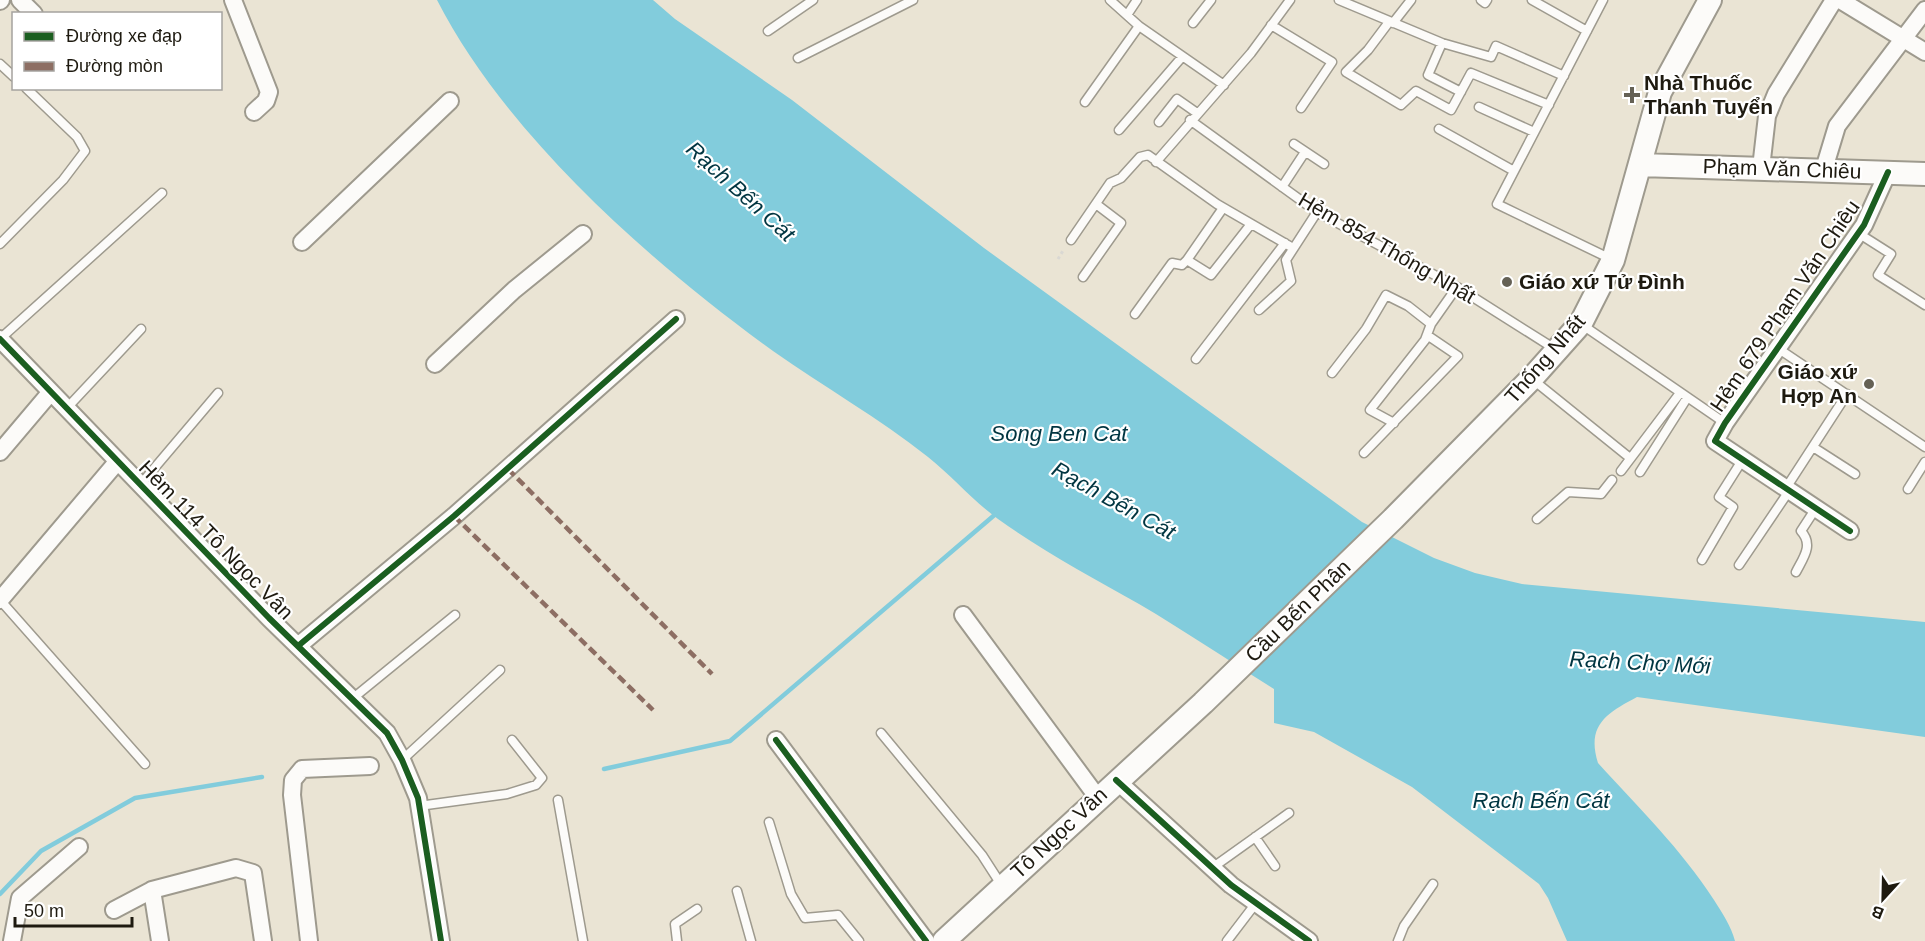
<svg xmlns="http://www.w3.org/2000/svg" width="1925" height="941" font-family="Helvetica,sans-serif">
<rect width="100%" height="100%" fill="#eae4d4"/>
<path fill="#82ccdc" d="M437,0H653L675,19L792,100L984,248L1362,522L1434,558L1475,573L1522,584L1925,622V737L1637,697C1607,713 1586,725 1598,763C1639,808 1681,849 1714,900C1723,914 1731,926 1735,941H1567L1548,898L1539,884L1412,787L1314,732L1274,723V689C1229,661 1185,631 1139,604C1091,577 1043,551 998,519C972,500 952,476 928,457C879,418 824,387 773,351C651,263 506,135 437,0Z"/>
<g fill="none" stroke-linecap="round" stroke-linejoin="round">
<path stroke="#82ccdc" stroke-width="4.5" d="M604,769L730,741L998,512
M0,894L41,851L135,798L262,777"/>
<g stroke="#9e9a8e" stroke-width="11">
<path id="service" d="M1110,0L1139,26
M1339,0L1442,43L1491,57L1496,46L1564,76
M1481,0L1485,3L1487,0
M1532,0L1587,31
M1603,0L1497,204L1613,260
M1127,15L1137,0
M1389,22L1368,50L1346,72L1401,105L1416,91L1451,110L1471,73L1549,105
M1193,23L1211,0
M1393,23L1411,0
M1271,25L1332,62L1301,108
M768,31L813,0
M1442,43L1428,75L1461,92
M798,58L913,0
M0,64L14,77
M1085,102L1139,26L1224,85
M1479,107L1534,132
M1190,120L1317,212L1457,287L1555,349
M1159,122L1177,99L1197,113
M1439,129L1514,171
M1119,130L1182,57
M1294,144L1324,164
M1156,162L1251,53L1290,0
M1282,187L1305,152
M1858,233L1891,254L1878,275L1925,305
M1071,240L1110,183L1121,178L1140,157L1148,155L1217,204L1293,248
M0,244L63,180L85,151L77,137L26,88
M1187,260L1211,275L1251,224
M1083,277L1121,223L1096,204
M1259,310L1291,281L1286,260L1317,212
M1135,314L1172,263L1182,265L1187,260L1223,208
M1581,324L1725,423
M0,339L162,193
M1779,349L1925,447
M1196,359L1285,243
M1332,373L1366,329L1386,295L1408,306L1431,324
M1532,379L1630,458
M66,409L141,329
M1394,423L1370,410L1425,340L1431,324L1457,287
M1813,447L1855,474
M1364,453L1458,356L1427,335
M1621,471L1680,393
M1640,472L1687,398
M140,485L218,393
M1786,488L1847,394
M1908,489L1925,462
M1537,519L1568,492L1601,494L1612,480
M1702,560L1733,507L1719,497L1743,459
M1739,565L1789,491
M1796,572C1803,558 1814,545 1801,531L1816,508
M0,600L145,764
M352,699L455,615
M881,733L982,855L1002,886
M402,760L500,670
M558,800L583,941
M419,806L507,794L536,785L542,778L512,740
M769,822L791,894L805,918L838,915L859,941
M1255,837L1275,866
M1212,868L1289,813
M737,891L751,941
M677,941L675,924L697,909
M1227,941L1256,903
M1398,941L1404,926L1433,884"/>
</g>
<g stroke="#9e9a8e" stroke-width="20">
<path id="minor" d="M20,0L34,14
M233,0L269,92L266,101L254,112
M1840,0L1925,52
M0,1L1,0
M1761,168L1767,116L1776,94L1834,0
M1824,169L1837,126L1925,10
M302,242L450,101
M0,339L269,618L387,733L402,760L418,798L441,941
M435,364L514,290L583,234
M0,452L50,393
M1850,531L1715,441L1725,423L1864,225L1888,172
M0,600L117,462
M963,615L1098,798
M298,646L454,516L676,319
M776,740L926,941
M1116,780L1231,885L1309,941
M152,890L160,941
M114,910L152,890L236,868L253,873L263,941
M12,941L20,898L79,847
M309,941L292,795L293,780L302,769L370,766"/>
</g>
<g stroke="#9e9a8e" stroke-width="26">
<path id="secondary" d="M1640,165L1925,174
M944,941L1203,703L1393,519L1532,378L1581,323L1613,260L1660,92L1710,0"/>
</g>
<path stroke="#dad8d3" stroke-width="3" stroke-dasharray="3 3" stroke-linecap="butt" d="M1058,259L1064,249"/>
<use href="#service" stroke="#fcfbf9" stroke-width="8"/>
<use href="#minor" stroke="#fcfbf9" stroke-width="16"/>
<use href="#secondary" stroke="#fcfbf9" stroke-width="22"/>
<path stroke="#8d6e63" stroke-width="4.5" stroke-dasharray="9 4.5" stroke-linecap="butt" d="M508,469L712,674
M454,516L653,710"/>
<g stroke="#fff" stroke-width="10">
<path id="cycleway" d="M0,339L269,618L387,733L402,760L418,798L441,941
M1850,531L1715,441L1725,423L1864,225L1888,172
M298,646L454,516L676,319
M776,740L926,941
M1116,780L1231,885L1309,941"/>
</g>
<use href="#cycleway" stroke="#1b5e20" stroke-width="6"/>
</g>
<g fill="#656155" stroke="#fff" stroke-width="2">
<path d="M1629 86h6v6h6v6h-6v6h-6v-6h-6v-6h6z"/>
<circle cx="1507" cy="282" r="6"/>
<circle cx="1869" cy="384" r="6"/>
</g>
<g text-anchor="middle" stroke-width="4.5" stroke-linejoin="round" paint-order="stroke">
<g font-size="21" font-weight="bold" fill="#1e1a10" stroke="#fff" text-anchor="start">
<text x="1644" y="90">Nhà Thuốc<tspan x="1644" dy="24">Thanh Tuyển</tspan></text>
<text x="1519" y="289">Giáo xứ Tử Đình</text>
<text x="1857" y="379" text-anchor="end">Giáo xứ<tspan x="1857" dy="24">Hợp An</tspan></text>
</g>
<g font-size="21" fill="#1e1a10" stroke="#fff">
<text transform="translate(1782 169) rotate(2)" y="7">Phạm Văn Chiêu</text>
<text transform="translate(1387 248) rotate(30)" y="7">Hẻm 854 Thống Nhất</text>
<text transform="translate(1785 306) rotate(-56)" y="7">Hẻm 679 Phạm Văn Chiêu</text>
<text transform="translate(1545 359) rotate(-49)" y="7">Thống Nhất</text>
<text transform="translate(216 540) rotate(46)" y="7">Hẻm 114 Tô Ngọc Vân</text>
<text transform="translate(1298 611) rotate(-44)" y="7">Cầu Bến Phân</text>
<text transform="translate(1059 833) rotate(-43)" y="7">Tô Ngọc Vân</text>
</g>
<g font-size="22" font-style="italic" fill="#003541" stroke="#fff">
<text transform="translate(741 191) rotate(42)" y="8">Rạch Bến Cát</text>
<text x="1059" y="441">Song Ben Cat</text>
<text transform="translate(1114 500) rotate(29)" y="8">Rạch Bến Cát</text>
<text transform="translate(1640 662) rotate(3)" y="8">Rạch Chợ Mới</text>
<text x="1541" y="808">Rạch Bến Cát</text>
</g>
</g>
<rect x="12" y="12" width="210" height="78" fill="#ffffff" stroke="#a5a39f" stroke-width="1.5"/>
<rect x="24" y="32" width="30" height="9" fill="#1b5e20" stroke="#a5a39f" stroke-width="1.5"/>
<text x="66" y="42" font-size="18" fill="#1e1a10">Đường xe đạp</text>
<rect x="24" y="62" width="30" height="9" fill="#8d6e63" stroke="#a5a39f" stroke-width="1.5"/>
<text x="66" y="72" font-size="18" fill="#1e1a10">Đường mòn</text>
<g transform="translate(1883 899) rotate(202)" stroke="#ffffff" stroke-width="4.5" paint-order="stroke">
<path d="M0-4.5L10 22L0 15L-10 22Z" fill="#1e1a10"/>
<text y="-9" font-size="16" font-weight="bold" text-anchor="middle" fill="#1e1a10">B</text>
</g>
<path d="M15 917v9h117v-9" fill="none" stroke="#1e1a10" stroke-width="3"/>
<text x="24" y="917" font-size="18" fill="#1e1a10" stroke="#ffffff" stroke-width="4.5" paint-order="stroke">50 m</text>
</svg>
